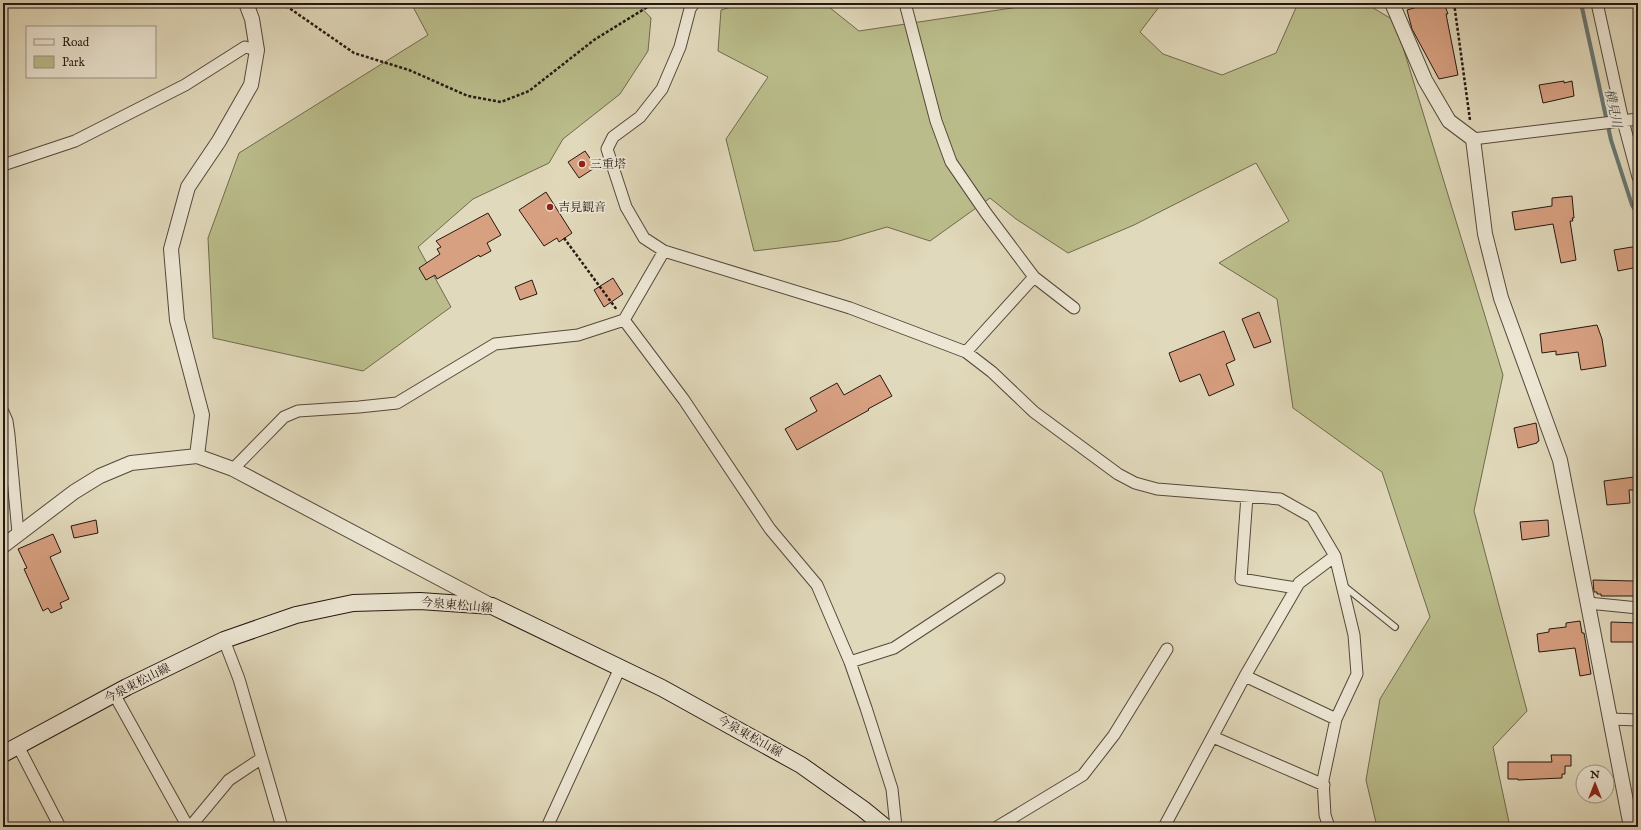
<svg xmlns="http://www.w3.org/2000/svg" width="1641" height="830" font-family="'IM FELL English','Noto Serif JP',serif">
<rect width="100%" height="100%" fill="#e1d9bb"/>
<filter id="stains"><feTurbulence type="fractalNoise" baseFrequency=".005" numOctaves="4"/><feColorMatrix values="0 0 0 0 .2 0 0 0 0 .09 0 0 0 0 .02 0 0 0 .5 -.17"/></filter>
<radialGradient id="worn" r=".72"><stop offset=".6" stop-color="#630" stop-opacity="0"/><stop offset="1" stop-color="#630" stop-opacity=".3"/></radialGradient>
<path fill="#babd8b" stroke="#706a4e" d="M411,3H637L651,18L648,51L620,94L563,139L549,163L473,199L418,247L451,307L363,371L213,338L208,238L239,153L428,35Z
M745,3H824L859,31L1045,3H1162L1140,32L1163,54L1222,75L1276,53L1298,3H1365L1395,21L1503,375L1474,511L1527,711L1493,747L1510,827H1377L1366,780L1380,699L1430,617L1382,472L1293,408L1277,299L1219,263L1289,221L1256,163L1134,225L1068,253L1016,219L990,198L930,241L887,227L839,241L754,251L726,139L768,77L718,51L721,10Z"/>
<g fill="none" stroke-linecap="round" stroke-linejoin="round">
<path stroke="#697875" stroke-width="4" d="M1581,3L1611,140L1632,205L1638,215"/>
</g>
<path fill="#d7a081" stroke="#261712" d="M1431,3H1444L1448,14H1446L1458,75L1439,79L1412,29L1407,10Z
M1564,81V83L1572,81L1574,96L1543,103L1539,85Z
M585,151L596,167L579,178L568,162Z
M546,192L572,233L559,242L557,238L544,246L519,210Z
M1572,196L1574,218H1572L1573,221H1570L1576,260L1561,263L1553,224L1515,230L1512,212L1552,206V198Z
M488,213L501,235L487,243L491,251L480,257L479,255L437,279L435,275L426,280L419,268L440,254L437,249L441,247L436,241Z
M1638,246V267L1618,271L1614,250Z
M613,278L623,294L604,307L594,290Z
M532,280L537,294L520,300L515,287Z
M1259,312L1271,342L1254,348L1242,319Z
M1597,325L1602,339L1606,366L1581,370L1578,352L1556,355V351L1542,353L1540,334Z
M1224,331L1235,360L1226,364L1234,385L1209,396L1200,374L1180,382L1169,353Z
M880,375L892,396L868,409L869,410L797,450L785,429L817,411L810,398L837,383L844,395Z
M1536,423L1539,441L1537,442V443L1518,448L1514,428Z
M1634,477L1636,490H1629L1630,503L1607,505L1604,481Z
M96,520L98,533L74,538L71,526Z
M1548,520L1549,536L1522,540L1520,522Z
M53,534L61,552L50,557L69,599L60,603L62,608L51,613L48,608L43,611L24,569L27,568L18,549Z
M1593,580L1634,581V596H1601V594H1597V592H1594Z
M1580,621L1582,633H1584L1591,674L1580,676L1575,648L1539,652L1537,634L1549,632V629L1566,627V623Z
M1611,622L1638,623V642H1611Z
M1551,755H1571V766H1565V774H1562V778L1518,780V779H1508V762H1552Z"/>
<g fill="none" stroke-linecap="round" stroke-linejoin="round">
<g stroke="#55483c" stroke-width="8">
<path id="service" d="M1344,586L1395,627"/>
</g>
<g stroke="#55483c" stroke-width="13">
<path id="minor" d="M694,3L690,9L680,47L662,89L640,117L613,137L607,149L626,207L644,238L664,251L850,308L966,352L992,372L1034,412L1118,474L1135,483L1157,489L1280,499L1312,517L1335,556L1354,635L1357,674L1336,719L1323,780L1325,815L1329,827
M905,3L936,121L951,162L986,213L1034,277L966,352
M1597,3L1623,121L1638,177
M1473,139L1638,119
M3,165L75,141L185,85L245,47L257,50
M1034,277L1074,308
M624,320L684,400L770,529L817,585L850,662L866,708L892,789L896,827
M3,412L7,421L9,435L18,533
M233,469L284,417L298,411L359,407L397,403L495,344L578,335L624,320L664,251
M1247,496L1241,579L1296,588
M1588,603L1638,608
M224,640L239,679L282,827
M850,662L894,648L999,579
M1245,676L1336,719
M114,694L188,827
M1610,719L1638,720
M1213,737L1324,785
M18,746L60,827
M190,827L229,780L262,758
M547,827L620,668
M997,827L1083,775L1114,735L1167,649
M1164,827L1245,676L1299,583L1335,556"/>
</g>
<g stroke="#55483c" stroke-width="16">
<path id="tertiary" d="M1392,3L1425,80L1449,121L1473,139L1485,234L1501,298L1560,460L1631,827
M197,456L202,415L177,320L171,249L188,187L219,141L251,85L257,50L252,19L246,3
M3,546L74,492L100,476L131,463L197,456L233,469L490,605"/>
</g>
<g stroke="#261712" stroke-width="18">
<path id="secondary" d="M3,754L127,687L224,640L296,615L353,603L420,601L492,606L662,688L801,765L863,809L885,827"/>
</g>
<path stroke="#261712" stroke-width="2.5" stroke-dasharray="3 2" stroke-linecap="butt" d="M282,3L354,53L409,70L468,96L501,102L529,91L594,40L649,6L660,3
M1454,3L1470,120
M564,238L617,310"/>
<use href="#service" stroke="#ece6d3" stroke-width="5.5"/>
<use href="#minor" stroke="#ece6d3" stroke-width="11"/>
<use href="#tertiary" stroke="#ece6d3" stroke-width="14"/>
<use href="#secondary" stroke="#ece6d3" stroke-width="16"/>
</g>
<g fill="#8f2418" stroke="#ece6d3" stroke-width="1.5">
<circle cx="582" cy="164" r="4"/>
<circle cx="550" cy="207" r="4"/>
</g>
<g text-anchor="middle" stroke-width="3.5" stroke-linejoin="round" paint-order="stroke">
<g font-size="12" fill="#261712" stroke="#ece6d3" text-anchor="start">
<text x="590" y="168">三重塔</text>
<text x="558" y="211">吉見観音</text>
</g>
<g font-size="12" fill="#261712" stroke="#ece6d3">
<text transform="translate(457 605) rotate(5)" y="4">今泉東松山線</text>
<text transform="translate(137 683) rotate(-27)" y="4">今泉東松山線</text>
<text transform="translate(750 736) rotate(29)" y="4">今泉東松山線</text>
</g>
<g font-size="13" font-style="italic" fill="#4d504c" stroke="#ece6d3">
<text transform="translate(1614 108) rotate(78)" y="5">横見川</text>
</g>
</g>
<rect width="1641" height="830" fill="none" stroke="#e1d9bb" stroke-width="16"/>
<rect x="4" y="4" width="1633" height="822" fill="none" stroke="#261712" stroke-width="2"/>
<rect x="8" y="8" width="1625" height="814" fill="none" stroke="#261712"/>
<rect x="26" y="26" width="130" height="52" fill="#ece6d3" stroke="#9d9386"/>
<rect x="34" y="39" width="20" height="6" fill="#ece6d3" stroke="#9d9386"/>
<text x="62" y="46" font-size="12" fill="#261712">Road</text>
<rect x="34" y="56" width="20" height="12" fill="#babd8b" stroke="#9d9386"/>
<text x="62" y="66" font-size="12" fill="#261712">Park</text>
<g transform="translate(1595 784)"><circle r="19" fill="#ece6d3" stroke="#9d9386"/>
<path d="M0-3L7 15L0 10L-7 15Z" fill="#8f2418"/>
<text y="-6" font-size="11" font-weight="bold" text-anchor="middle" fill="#261712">N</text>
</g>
<rect width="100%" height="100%" filter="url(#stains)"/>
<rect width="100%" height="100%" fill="url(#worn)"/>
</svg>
